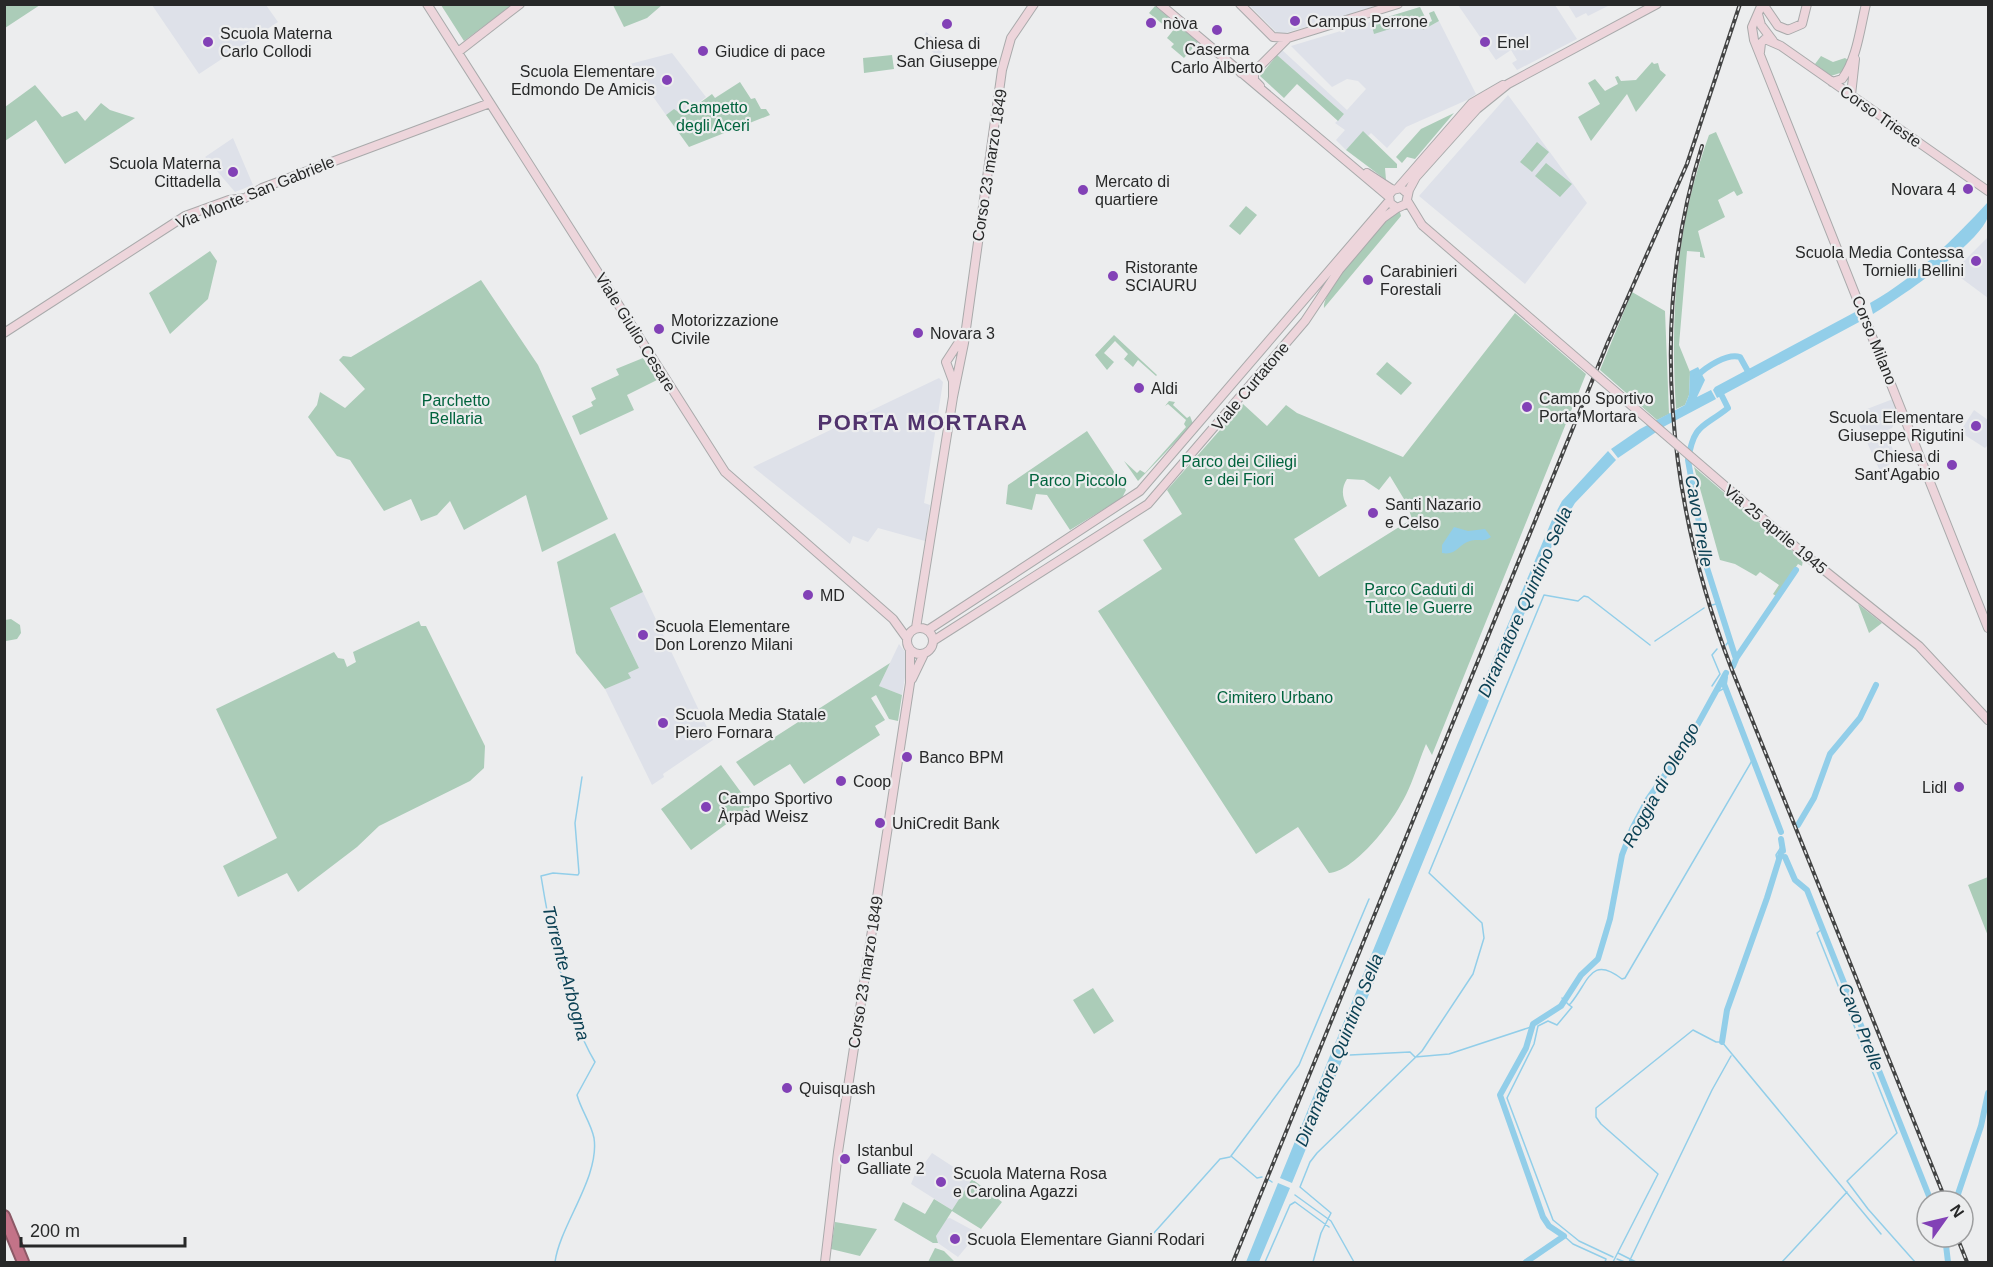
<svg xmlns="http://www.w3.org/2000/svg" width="1993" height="1267" font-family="Arial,sans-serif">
<rect width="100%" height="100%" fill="#ecedee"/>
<path fill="#dee1e9" d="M152,5H266L278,22L199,74Z
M1249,5H1378L1279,35Z
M1458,5H1555L1577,39L1517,70L1512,63L1517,60L1511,50L1496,60Z
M1568,5H1610L1588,16L1586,13L1576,18Z
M1420,7L1423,30L1439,21L1476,94L1467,100L1406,127L1387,148L1371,133L1368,136L1363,132L1346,150L1336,140L1345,130L1335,123L1344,114L1277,55L1281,49L1347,110L1366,89L1358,81L1347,79L1332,87L1291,46Z
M926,32L941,44L948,39L952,42L938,56L921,43Z
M672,53L706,97L683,115L674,110L666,115L630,64Z
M1508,95L1587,203L1525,284L1419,196Z
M233,138L253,185L235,192L205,157Z
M1988,237V298L1953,272Z
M939,378L943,382L924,503L930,505L925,541L878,528L868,542L853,536L850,544L753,467Z
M1893,399L1899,413L1892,428L1885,431L1897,459L1880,471L1854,414Z
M1974,410L1988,420V445L1985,448L1960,432Z
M643,592L713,740L663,774L664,777L652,785L605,689L630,678L628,673L639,668L610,608Z
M899,644L906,653L907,666L902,695L879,686Z
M932,1153L972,1179L952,1210L911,1184L920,1162L924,1164Z
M950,1218L978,1233L958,1257L938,1243L936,1236L945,1219Z"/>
<path fill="#abccb8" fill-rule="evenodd" d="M5,4H40V5L5,28Z
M441,5H512L464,41Z
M613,5H662L647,18L624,27Z
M1155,6L1198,42L1184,58L1171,47L1174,44L1167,38L1175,28L1166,27L1149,13Z
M1420,7L1428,23L1432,21L1429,13L1434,11L1439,21L1423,30L1418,16L1392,24L1393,28L1374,34L1371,22Z
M892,55L894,69L864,73L863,58Z
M1277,55L1344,114L1338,121L1297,84L1284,98L1260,76Z
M1821,56L1833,62L1845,58L1848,60L1843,72L1831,76L1815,64Z
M1652,62L1654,64L1658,63L1660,70L1666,75L1636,112L1627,94L1591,141L1578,117L1600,104L1588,83L1595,79L1605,91L1618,84L1615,77L1618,76L1621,81L1636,80Z
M740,82L751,99L755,98L761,109H766L770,115L689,147L666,115L674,109L683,115L712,94L715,98Z
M35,85L62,117L77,111L85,121L101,103L110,110L135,118L65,164L36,120L5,141V107Z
M1454,113L1415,159L1407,157L1402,163L1396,157L1421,129Z
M1363,131L1397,164V168H1385L1386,180L1346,150Z
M1716,132L1743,193L1737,196L1734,191L1718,200L1725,217L1698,231L1705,258L1700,257V252L1687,251L1679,345L1690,372L1689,395L1685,405L1676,409C1670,313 1676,226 1709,135Z
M1537,142L1549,152L1532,172L1520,162Z
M1546,163L1572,184L1560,197L1535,176Z
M1246,206L1257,215L1240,235L1229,226Z
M1395,212H1400L1401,216L1324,308C1322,290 1374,234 1387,217Z
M210,251L217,261L208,299L170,334L149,293Z
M481,280L538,365L608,519L542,552L526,495L464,530L450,501L437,515L421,521L411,499L384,511L350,460L337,456L308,417L317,405L320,392L345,408L365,389L339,360L343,356L351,357Z
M1632,292L1665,311L1669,414L1657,420L1600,370Z
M1515,313L1586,374L1432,755L1426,744C1418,763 1412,786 1401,804C1390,825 1353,872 1329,873L1298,827L1256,854L1098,611L1162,569L1143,540L1182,514L1167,490L1243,404L1267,426L1286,405L1297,413L1403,457ZM1390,476L1407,504L1412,519L1319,577L1294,539L1347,506C1342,497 1341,488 1347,479L1364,480L1379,490Z
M1114,335L1157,375L1156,376L1138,360L1133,367L1124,359L1128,354L1115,341L1104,353L1114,362L1107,370L1095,355Z
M643,358L657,380L627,395L634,410L580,435L572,416L593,406L591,402L596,399L591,388L619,375L616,369Z
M1387,362L1412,383L1401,395L1376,374Z
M1169,401L1175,402L1173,405L1187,418L1190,416L1193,424L1138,481L1124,461L1137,473L1140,470L1145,473L1186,427L1184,424L1186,420L1168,404L1165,406Z
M1087,431L1126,490L1122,498L1070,530L1047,495L1036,494L1032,510L1006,504L1008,485Z
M1694,467L1803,560L1802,566L1798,564L1776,596L1773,594L1779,585L1760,572L1756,576L1735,564L1720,560Z
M615,533L643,592L610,608L639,668L628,673L631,678L605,689L576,653L557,562Z
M1858,604L1882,623L1869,633Z
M11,619L20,625L21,633L17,639L6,641L5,620Z
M419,621L421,626H426L485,746L484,768L470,781L379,826L357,847L298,892L287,873L238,897L223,866L277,838L216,709L334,652L338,658L344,659L347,667L356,662L353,652Z
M890,663L879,686L902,695L898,721L889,719L876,695L871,698L885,720L875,726L880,735L804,784L790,764L754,786L736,762Z
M721,765L751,806L691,850L661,809Z
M1988,877V936L1968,885Z
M1093,988L1114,1021L1094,1034L1073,1000Z
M972,1179L1002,1202L981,1229L952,1211L936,1236L938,1243H933L894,1220L903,1202L925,1214L934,1199L952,1210Z
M835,1222L877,1229L860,1256L831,1249Z
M935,1248L944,1251L955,1262H928Z"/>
<path fill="#92cee9" d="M1988,202C1988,206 1989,212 1988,216C1982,242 1898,299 1873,314L1870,303C1916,277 1953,240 1988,202Z
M1857,311L1861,321L1717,398L1713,390L1715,387Z
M1698,367L1705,380L1697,397L1711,390L1716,399L1665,426L1618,458L1611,449L1640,429L1685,405L1689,395L1690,371Z
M1608,451L1616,460L1575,503L1558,531L1292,1183L1280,1178L1457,745L1552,520L1562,501Z
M1454,527L1468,531L1485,529L1491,537C1483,543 1479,538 1470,541C1459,544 1456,556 1442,553V545Z
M1278,1183L1290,1188L1259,1262H1246Z"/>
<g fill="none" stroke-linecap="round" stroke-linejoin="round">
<path stroke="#92cee9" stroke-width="1.5" d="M1712,605L1716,604
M1655,641L1704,608
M1726,645L1729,641
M1712,686L1720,674L1712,655L1717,649
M1713,694L1725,688
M1777,859L1776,855L1781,847
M1822,929L1817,933L1897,1133L1847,1181L1868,1209L1915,1262
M1562,998L1569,1005L1571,1003C1589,981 1591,955 1622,979L1625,978L1753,759
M1569,1005L1572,1007L1557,1025L1548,1021L1538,1026L1534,1044L1507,1098L1553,1220L1579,1241L1613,1257
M1350,1055L1410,1052L1415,1057L1449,1054L1531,1027
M1262,1177L1257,1178L1231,1156L1299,1065L1369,899
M1269,1180L1272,1182
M1295,1195L1331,1221L1354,1262
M1153,1234L1220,1159L1230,1157
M1564,1236L1573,1244L1606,1259L1605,1262
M1618,1253L1636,1262
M1617,1259L1625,1262
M555,1262C560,1225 600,1177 594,1138C591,1123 581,1110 577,1095L595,1062C566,1014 550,932 541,876L553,873L578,875L579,873L575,823L582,777
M1265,1262L1290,1205L1295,1202L1329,1227
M1313,1262L1321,1233L1331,1213L1300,1187L1310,1162L1317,1153L1422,1051L1473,974L1484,938L1482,923L1429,873L1544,595L1578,601L1584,596L1588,597L1650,645
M1613,1262L1658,1174L1601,1124L1596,1117V1108L1693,1030L1716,1042H1722L1881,1234
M1629,1262L1712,1090L1731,1056
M1782,1262L1847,1192"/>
<path stroke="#92cee9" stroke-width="6" d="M1697,376C1706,367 1727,353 1740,357L1750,375
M1720,392L1728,408C1703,428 1694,423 1688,460L1707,568L1736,659L1733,666
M1737,657L1796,570
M1725,677L1724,684L1781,832
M1798,825L1814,798L1830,754L1860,718L1876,685
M1781,839L1783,851
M1785,857L1795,880L1807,890L1931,1201
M1722,1042L1727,1010L1767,898L1781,853
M1959,1201L1958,1194L1981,1126L1988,1093
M1945,1237L1948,1262
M1526,1262L1564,1236L1549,1226L1543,1217L1500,1095L1526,1048L1533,1024L1561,1006L1581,975L1598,959L1610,919L1622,855L1632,829L1648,799L1688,742L1726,673"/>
<g stroke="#a9aaab" stroke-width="10">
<path id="secondary" d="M427,4L725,472L893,619L906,637
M1160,4L1389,197
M1240,4L1273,37L1288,38
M1762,4L1752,27L1754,40L1988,628
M1763,4L1778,26L1788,30L1802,24L1807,4
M1758,14L1761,25L1773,41
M458,52L520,4
M1760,52L1761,43L1765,39L1781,46L1988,191
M1254,72V80L1260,86
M1241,73L1254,72L1288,38L1398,4
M1832,82L1842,79C1857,59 1860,29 1866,4
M1851,95L1855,59
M1367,173L1393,190
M1398,188L1472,103L1503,85
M1408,194L1401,188L1393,190L1389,195L1390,203L1397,208L1406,204L1409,190L1416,177L1477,109L1508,84L1657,4
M1408,202L1422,225
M4,333L185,216L229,200L245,198L262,188L490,103
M953,397L964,343L1002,70L1011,38L1034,4
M1804,554L1919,646L1988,720
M907 641a13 13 0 1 1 26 0a13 13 0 1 1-26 0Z
M916,628L953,397V381L946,362L961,339
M928,630L1140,491L1389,201
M933,641L1148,504L1305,321L1339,270L1383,218L1397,208
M912,679L924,654
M825,1262L838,1152L910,683V650"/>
</g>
<g stroke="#8c5966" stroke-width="14">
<path id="highway" d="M4,1216L23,1262"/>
</g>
<use href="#secondary" stroke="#edd5db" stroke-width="8"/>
<use href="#highway" stroke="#c37388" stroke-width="10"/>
<g stroke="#434444" stroke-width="4">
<path id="rail" d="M1702,146C1648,318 1668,504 1732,670L1946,1201
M1957,1237L1967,1262
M1233,1262L1608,342L1687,164L1740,4"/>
</g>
<use href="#rail" stroke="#ecedee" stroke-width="1.5" stroke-dasharray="4.5" stroke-linecap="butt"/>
<g stroke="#a9aaab" stroke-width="10" stroke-linecap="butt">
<path id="secondary-bridge" d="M1422,225L1804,554"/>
</g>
<use href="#secondary-bridge" stroke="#edd5db" stroke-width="8"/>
</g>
<g fill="#8241b6" stroke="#ecedee" stroke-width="2">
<circle cx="1295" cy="21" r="6"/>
<circle cx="1151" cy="23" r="6"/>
<circle cx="947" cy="24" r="6"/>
<circle cx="1217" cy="30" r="6"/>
<circle cx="208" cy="42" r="6"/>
<circle cx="1485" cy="42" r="6"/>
<circle cx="703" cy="51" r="6"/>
<circle cx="667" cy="80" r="6"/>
<circle cx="233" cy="172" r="6"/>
<circle cx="1968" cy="189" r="6"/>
<circle cx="1083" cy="190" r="6"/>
<circle cx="1976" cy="261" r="6"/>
<circle cx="1113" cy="276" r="6"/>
<circle cx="1368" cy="280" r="6"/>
<circle cx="659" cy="329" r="6"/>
<circle cx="918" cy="333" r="6"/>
<circle cx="1139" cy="388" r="6"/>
<circle cx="1527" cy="407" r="6"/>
<circle cx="1976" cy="426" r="6"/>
<circle cx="1952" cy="465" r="6"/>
<circle cx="1373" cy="513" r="6"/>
<circle cx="808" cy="595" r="6"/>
<circle cx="643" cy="635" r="6"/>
<circle cx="663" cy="723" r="6"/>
<circle cx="907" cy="757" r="6"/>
<circle cx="841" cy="781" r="6"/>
<circle cx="1959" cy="787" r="6"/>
<circle cx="706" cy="807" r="6"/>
<circle cx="880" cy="823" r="6"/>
<circle cx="787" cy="1088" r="6"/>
<circle cx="845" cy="1159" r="6"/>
<circle cx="941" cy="1182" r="6"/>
<circle cx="955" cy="1239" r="6"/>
</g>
<g text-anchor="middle" stroke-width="4.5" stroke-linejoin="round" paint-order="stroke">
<g font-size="16" fill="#272828" stroke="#ecedee" text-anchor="start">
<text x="1307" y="27">Campus Perrone</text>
<text x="1163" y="29">nòva</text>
<text x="220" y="39">Scuola Materna<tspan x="220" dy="18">Carlo Collodi</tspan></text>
<text x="1497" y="48">Enel</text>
<text x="947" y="49" text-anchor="middle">Chiesa di<tspan x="947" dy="18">San Giuseppe</tspan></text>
<text x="1217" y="55" text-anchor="middle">Caserma<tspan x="1217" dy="18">Carlo Alberto</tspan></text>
<text x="715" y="57">Giudice di pace</text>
<text x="655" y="77" text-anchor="end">Scuola Elementare<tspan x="655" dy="18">Edmondo De Amicis</tspan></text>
<text x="221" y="169" text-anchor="end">Scuola Materna<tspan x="221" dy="18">Cittadella</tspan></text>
<text x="1095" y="187">Mercato di<tspan x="1095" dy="18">quartiere</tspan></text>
<text x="1956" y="195" text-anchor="end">Novara 4</text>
<text x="1964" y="258" text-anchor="end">Scuola Media Contessa<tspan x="1964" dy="18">Tornielli Bellini</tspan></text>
<text x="1125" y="273">Ristorante<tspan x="1125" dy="18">SCIAURU</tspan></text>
<text x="1380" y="277">Carabinieri<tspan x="1380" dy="18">Forestali</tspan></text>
<text x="671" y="326">Motorizzazione<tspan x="671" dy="18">Civile</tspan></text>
<text x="930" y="339">Novara 3</text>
<text x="1151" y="394">Aldi</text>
<text x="1539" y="404">Campo Sportivo<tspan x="1539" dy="18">Porta Mortara</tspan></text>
<text x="1964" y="423" text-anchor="end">Scuola Elementare<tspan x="1964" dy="18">Giuseppe Rigutini</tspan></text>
<text x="1940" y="462" text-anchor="end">Chiesa di<tspan x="1940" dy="18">Sant'Agabio</tspan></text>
<text x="1385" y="510">Santi Nazario<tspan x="1385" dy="18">e Celso</tspan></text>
<text x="820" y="601">MD</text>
<text x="655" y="632">Scuola Elementare<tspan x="655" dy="18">Don Lorenzo Milani</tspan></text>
<text x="675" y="720">Scuola Media Statale<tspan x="675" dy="18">Piero Fornara</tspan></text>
<text x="919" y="763">Banco BPM</text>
<text x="853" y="787">Coop</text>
<text x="1947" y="793" text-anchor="end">Lidl</text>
<text x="718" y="804">Campo Sportivo<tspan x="718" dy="18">Àrpàd Weisz</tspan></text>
<text x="892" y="829">UniCredit Bank</text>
<text x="799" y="1094">Quisquash</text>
<text x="857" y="1156">Istanbul<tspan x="857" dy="18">Galliate 2</tspan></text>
<text x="953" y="1179">Scuola Materna Rosa<tspan x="953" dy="18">e Carolina Agazzi</tspan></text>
<text x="967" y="1245">Scuola Elementare Gianni Rodari</text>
</g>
<g font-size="16" fill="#00633d" stroke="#ecedee">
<text x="713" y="113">Campetto<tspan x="713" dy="18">degli Aceri</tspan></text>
<text x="456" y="406">Parchetto<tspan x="456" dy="18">Bellaria</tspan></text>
<text x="1239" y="467">Parco dei Ciliegi<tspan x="1239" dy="18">e dei Fiori</tspan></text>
<text x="1078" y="486">Parco Piccolo</text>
<text x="1419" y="595">Parco Caduti di<tspan x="1419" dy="18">Tutte le Guerre</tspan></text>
<text x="1275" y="703">Cimitero Urbano</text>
</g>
<g font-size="16" fill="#272828" stroke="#ecedee">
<text transform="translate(1881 116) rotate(35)" y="6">Corso Trieste</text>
<text transform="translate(989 165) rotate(-81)" y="6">Corso 23 marzo 1849</text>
<text transform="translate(255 192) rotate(-22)" y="6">Via Monte San Gabriele</text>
<text transform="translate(636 332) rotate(58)" y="6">Viale Giulio Cesare</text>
<text transform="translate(1875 340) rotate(68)" y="6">Corso Milano</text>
<text transform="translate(1250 386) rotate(-50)" y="6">Viale Curtatone</text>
<text transform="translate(1776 529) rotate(40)" y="6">Via 25 aprile 1945</text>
<text transform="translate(865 972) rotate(-81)" y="6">Corso 23 marzo 1849</text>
</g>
<g font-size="18" font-style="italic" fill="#0c4154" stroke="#ecedee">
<text transform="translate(1699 521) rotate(80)" y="6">Cavo Prelle</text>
<text transform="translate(1525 602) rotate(-66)" y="6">Diramatore Quintino Sella</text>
<text transform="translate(1661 785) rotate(-61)" y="6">Roggia di Olengo</text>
<text transform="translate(566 973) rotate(75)" y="6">Torrente Arbogna</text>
<text transform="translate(1861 1027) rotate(68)" y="6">Cavo Prelle</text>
<text transform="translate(1339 1050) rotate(-68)" y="6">Diramatore Quintino Sella</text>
</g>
<g font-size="22" font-weight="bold" letter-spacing="1.5" fill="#51336d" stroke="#ecedee">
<text x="923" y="430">PORTA MORTARA</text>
</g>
</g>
<rect width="1993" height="1267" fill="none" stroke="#272828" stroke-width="12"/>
<g transform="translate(1945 1219) rotate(56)"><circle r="28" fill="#ecedee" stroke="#9d9e9f" stroke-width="1.5"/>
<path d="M0-4.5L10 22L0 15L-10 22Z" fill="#8241b6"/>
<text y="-9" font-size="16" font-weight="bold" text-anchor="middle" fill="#272828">N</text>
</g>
<path d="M21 1237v9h164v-9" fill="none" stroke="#272828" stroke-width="3"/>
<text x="30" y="1237" font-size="18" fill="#272828" stroke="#ecedee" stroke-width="4.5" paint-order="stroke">200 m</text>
</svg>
